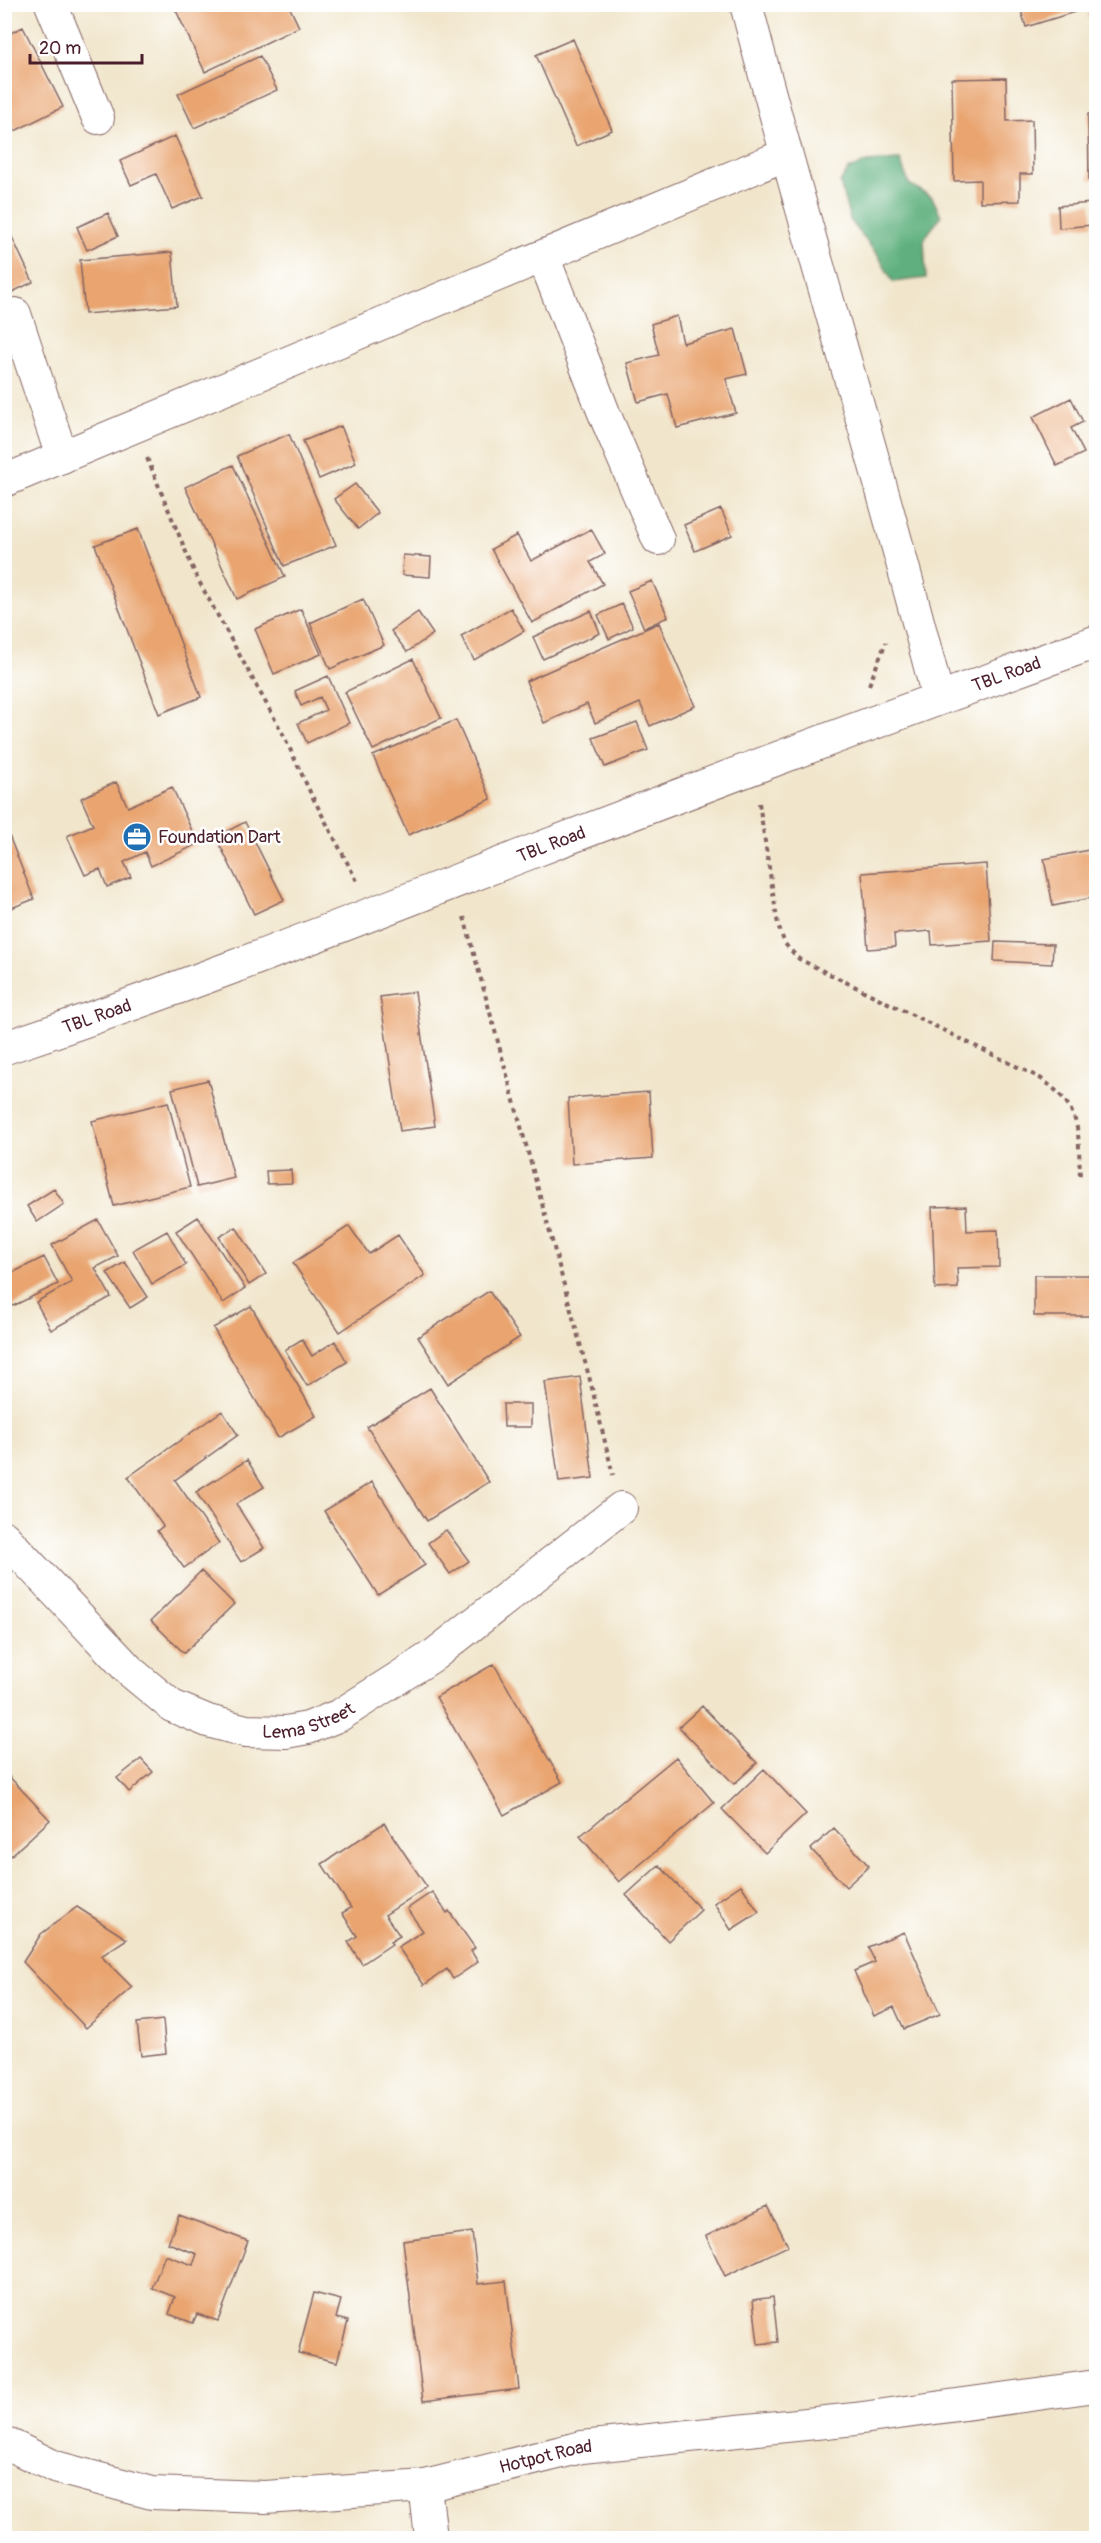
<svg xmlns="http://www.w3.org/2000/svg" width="1101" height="2543" font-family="Pangolin,sans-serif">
<rect width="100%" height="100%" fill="#fff"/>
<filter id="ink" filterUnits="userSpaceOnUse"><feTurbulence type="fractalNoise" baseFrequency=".0167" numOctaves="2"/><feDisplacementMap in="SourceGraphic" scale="12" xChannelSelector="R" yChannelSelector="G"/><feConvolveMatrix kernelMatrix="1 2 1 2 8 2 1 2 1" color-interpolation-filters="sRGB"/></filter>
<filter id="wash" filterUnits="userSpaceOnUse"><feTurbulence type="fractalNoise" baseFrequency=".008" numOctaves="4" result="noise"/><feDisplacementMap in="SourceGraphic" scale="24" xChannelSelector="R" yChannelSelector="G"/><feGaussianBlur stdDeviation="1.35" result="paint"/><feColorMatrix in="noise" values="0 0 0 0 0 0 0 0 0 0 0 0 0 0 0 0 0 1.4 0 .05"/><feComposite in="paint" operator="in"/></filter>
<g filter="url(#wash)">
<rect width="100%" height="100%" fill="#f1e6cc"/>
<path fill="#5fb07e" stroke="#546854" stroke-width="1.5" d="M900,160L909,184L932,197L941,216L924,239L926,278L893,282L879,257L850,220L840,183L848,170L867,162Z"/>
<g id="blocks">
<path fill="#e9a46f" d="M173,4H288L299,27L205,72Z
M1019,4H1079L1081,10L1026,27Z
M1088,4H1096V19H1088Z
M23,27L63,107L15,131L4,109V36Z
M573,39L612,130L576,146L536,55Z
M260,56L277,90L194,128L178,94Z
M1006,78L1007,121L1032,120L1033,174H1020V201L980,202V180L954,181L952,79Z
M1088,114H1096V179L1089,180Z
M175,136L203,196L172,209L156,174L131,185L120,161Z
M4,161L11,176L4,179Z
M1091,203L1093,225L1059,228L1058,206Z
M108,213L118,236L87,250L77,227Z
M11,235L33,282L4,296V238Z
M172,252L177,306L85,314L80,260Z
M677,316L683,343L735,329L747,374L726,379L736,413L677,428L668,394L638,402L627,363L659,355L651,324Z
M1071,398L1083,422L1071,428L1084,453L1057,466L1033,417Z
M341,426L356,463L319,479L303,441Z
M289,434L336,545L284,566L237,456Z
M233,465L285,577L237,599L185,487Z
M355,484L378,513L358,529L334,499Z
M721,509L732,535L695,551L684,525Z
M138,529L201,697L159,714L95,545Z
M591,529L605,554L590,562L603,584L532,623L491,549L517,535L531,561Z
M403,555L431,557L430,577L402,575Z
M652,581L668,617L644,628L628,591Z
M363,599L384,645L330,669L310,623Z
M622,604L633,627L609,639L598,615Z
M511,608L524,631L474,660L461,636Z
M301,609L321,654L274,674L255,629Z
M591,611L600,633L543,659L533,637Z
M418,612L433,634L407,652L391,631Z
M659,623L695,706L650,726L640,703L595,723L587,704L544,723L526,681Z
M413,659L441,718L373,750L345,692Z
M328,676L349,723L307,743L298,723L326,710L320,697L301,706L295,691Z
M456,720L491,799L408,835L373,756Z
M637,722L648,750L605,767L593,738Z
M116,782L128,807L172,787L198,844L151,866L145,852L124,862L131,877L107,887L100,869L85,875L67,836L93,825L81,798Z
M245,822L284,900L254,914L216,837Z
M4,823L34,899L4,911Z
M1089,850L1096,897L1053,906L1044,859Z
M986,864L991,941L932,945L931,931L894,934L895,947L868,949L862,873Z
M995,942L1053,944L1052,964L994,961Z
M415,992L435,1126L400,1131L380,997Z
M208,1080L234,1178L197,1187L172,1089Z
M649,1092L653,1158L572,1164L568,1098Z
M168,1102L190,1187L114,1206L92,1121Z
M291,1170L292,1183L267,1184L266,1171Z
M54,1189L64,1204L37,1222L27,1206Z
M966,1206L967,1231L998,1230L999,1267L957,1268L958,1288L935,1289L932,1207Z
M198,1217L245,1288L223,1303L176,1231Z
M98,1220L118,1256L95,1268L111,1297L51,1330L36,1302L72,1282L52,1245Z
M349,1226L369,1254L398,1235L425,1275L340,1332L293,1263Z
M236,1227L266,1274L249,1285L219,1237Z
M167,1231L186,1265L152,1284L133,1250Z
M44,1257L58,1284L13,1306L4,1290V1277Z
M125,1262L148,1297L130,1308L107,1273Z
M1034,1275H1096V1316H1034Z
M489,1291L520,1337L448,1384L418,1337Z
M251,1306L316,1416L278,1438L213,1328Z
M302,1339L312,1356L335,1341L347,1362L307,1386L285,1350Z
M580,1377L593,1478L559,1482L545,1382Z
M430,1388L489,1482L427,1521L367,1427Z
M503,1404H531V1427H504Z
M222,1411L238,1435L175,1480L219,1543L184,1568L157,1531L163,1526L128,1477Z
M247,1460L264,1487L236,1504L264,1548L241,1562L196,1492Z
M372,1482L425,1565L378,1595L324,1511Z
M446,1530L469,1561L450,1574L428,1543Z
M201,1571L234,1604L184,1653L151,1621Z
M494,1664L562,1782L504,1815L436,1697Z
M702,1706L757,1763L734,1784L679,1727Z
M676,1757L714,1803L619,1882L580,1836Z
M141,1759L153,1772L129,1792L117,1778Z
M764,1769L806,1814L765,1853L722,1809Z
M4,1771L50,1820L4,1862Z
M384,1823L427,1887L385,1915L400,1936L390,1942L392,1944L362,1964L348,1942L357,1936L342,1913L351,1908L322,1864Z
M834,1828L869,1866L846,1887L811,1849Z
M659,1865L701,1910L668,1941L626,1895Z
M741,1885L759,1912L731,1930L714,1903Z
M432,1892L447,1913L449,1911L475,1948L471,1951L478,1962L453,1979L447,1969L424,1985L398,1947L423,1931L407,1909Z
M77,1907L127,1939L101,1956L132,1987L86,2028L23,1962L41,1934Z
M904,1932L940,2014L904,2029L894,2007L874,2016L854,1971L875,1962L868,1947Z
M163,2020L166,2053L141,2056L137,2023Z
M768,2206L788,2246L725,2276L706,2236Z
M179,2215L248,2241L218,2321L197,2314L193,2323L169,2314L175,2297L152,2288L165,2255L193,2265L197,2254L168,2243Z
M472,2232L478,2284L506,2281L519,2389L423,2401L403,2241Z
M314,2293L341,2300L336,2318L348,2321L337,2362L298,2353Z
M773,2297L778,2342L758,2344L753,2300Z"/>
</g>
</g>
<g filter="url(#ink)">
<use href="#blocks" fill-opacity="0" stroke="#846563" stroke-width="1.5"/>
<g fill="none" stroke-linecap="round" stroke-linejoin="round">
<g stroke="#846563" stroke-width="34">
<g id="minor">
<path d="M51,4L98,118"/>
<path d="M746,4C806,237 879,465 938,698"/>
<path d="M543,256L604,413L658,539"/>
<path d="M15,314L62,457"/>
<path d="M4,481L785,155"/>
<path id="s1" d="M4,1537L131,1672L172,1706L208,1721L246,1731L286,1732L308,1728L340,1715L434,1655L621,1508"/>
<path id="s2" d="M4,2442L55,2467L152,2493L265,2497L425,2486L582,2447L855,2419L1096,2386"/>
<path d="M425,2486L431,2538"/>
</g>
</g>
<g stroke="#846563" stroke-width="35">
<g id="tertiary">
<path id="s3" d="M4,1048C183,989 356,920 531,852C719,780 907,709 1096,642"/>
</g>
</g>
<path stroke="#846563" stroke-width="4" stroke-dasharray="4.5 4.5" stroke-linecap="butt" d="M147,458L196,576L283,734L311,794L357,881
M869,685L886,642
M759,803L778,925L785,944L799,959L1040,1078C1083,1108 1078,1130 1080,1178
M464,917L591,1384L613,1475"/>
<use href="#minor" stroke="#fff" stroke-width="32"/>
<use href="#tertiary" stroke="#fff" stroke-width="33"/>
</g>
</g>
<defs>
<g id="office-disc" transform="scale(1.5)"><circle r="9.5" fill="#1f6fb2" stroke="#fff"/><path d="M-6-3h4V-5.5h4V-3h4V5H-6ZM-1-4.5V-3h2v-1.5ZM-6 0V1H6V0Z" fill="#fff"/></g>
</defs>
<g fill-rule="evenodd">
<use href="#office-disc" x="137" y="837"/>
</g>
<g text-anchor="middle" stroke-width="5" stroke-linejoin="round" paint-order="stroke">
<g font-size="18" fill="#4a1f2b" stroke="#fff">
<text dy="6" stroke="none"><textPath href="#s3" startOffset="1070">TBL Road</textPath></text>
<text dy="6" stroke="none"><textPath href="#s3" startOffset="584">TBL Road</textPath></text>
<text dy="6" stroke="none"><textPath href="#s3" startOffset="98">TBL Road</textPath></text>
<text dy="6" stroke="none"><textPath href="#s1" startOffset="381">Lema Street</textPath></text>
<text dy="6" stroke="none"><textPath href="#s2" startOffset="555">Hotpot Road</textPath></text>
</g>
<g font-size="18" fill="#4a1f2b" stroke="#fff" text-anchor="start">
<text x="158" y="843">Foundation Dart</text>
</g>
</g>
<rect width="1101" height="2543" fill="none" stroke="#fff" stroke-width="24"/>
<path d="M30 54v9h112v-9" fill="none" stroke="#4a1f2b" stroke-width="3"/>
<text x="39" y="54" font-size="18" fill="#4a1f2b" stroke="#ffffff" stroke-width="4.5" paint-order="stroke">20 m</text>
</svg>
